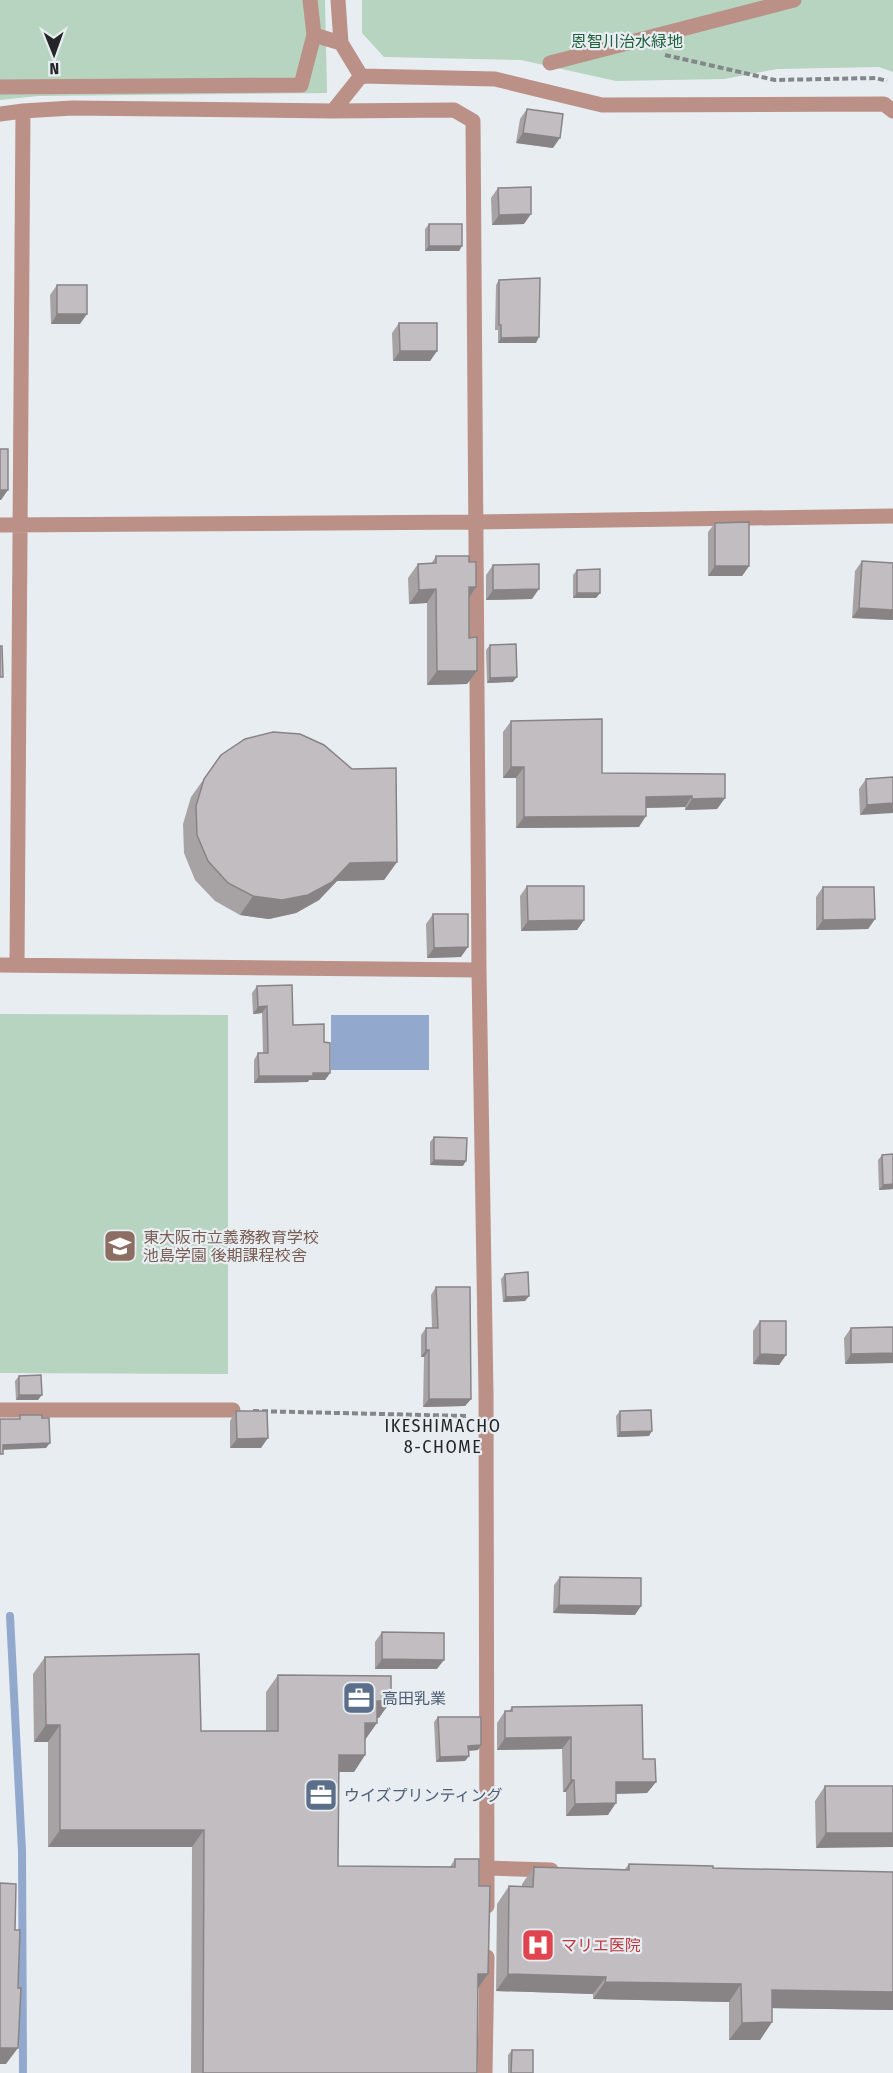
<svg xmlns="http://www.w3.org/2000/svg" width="893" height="2073" font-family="'Fira Sans Condensed','Noto Sans JP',sans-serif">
<rect width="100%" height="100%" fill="#e8edf1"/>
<path fill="#b6d4bf" d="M0,0H325L327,93L38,96L0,100Z
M362,0H893V72L879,67L777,69L724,79L616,81L521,60L384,57L362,33Z
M0,1014L228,1015V1374L0,1373Z"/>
<path fill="#92a8cd" d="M331,1015H429V1070H331Z"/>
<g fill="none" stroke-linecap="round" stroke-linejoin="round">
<path stroke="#92a8cd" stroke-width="8" d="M10,1616L22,1851L23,2073"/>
<path stroke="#848789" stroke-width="4" stroke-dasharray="6 3" stroke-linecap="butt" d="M665,55L775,80L876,78L887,81
M253,1411L467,1416"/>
<path stroke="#ba9087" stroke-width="15" d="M310,0L314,35L341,43
M338,0L341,43L361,76L495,79L602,105L884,104L893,111
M550,63L794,0
M0,87L301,85L314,35
M333,111L361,76
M0,114L23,111L72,108L333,111L454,110L473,121L479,970L486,1394L487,1906
M0,525L475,522L893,516
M17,964L23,111
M0,965L479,970
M0,1410H233
M488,1868L551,1870
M485,2073L487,1957"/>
</g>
<path fill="#a7a3a5" d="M527,109L553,148L516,143L520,119Z
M498,188L524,224L492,225L491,198Z
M429,224L462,246L459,251H425V229Z
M499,280L536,343H498V330H495L496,285Z
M57,285L80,324H51L50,295Z
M399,323L437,351L430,361H393L392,333Z
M715,523L749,566L742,576H708V532Z
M436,556L469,562L476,587L469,597V638L477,671L467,684L427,685V603L409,604L408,578L418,564H431Z
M862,561L893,563V620L852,618L855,571Z
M493,565L532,599L486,600V575Z
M577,570L600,593L596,598H573V575Z
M490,645L513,682L487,683L486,650Z
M511,721L602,773L725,798L717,809L685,810V807L646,808L639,827L516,828V778H503V732Z
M221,755L397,862L384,880L337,881L319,900L296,913L269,919L240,915L215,901L195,880L184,853L183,824L191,797Z
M893,777L860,815L859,789L866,779Z
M527,886L584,920L577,930L521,931L520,896Z
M823,887L875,919L868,929L816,930V897Z
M433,914L461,957L427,958L426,924Z
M257,986L293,1025L324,1042L330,1073L325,1080H309L308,1082L254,1083V1060L258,1053H263L262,1013L253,1014L252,993Z
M434,1137L463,1166L430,1165V1142Z
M882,1155L893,1189L879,1190L878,1160Z
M505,1274L529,1296L525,1301L503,1302L501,1279Z
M436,1287L471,1399L465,1406L423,1407L424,1357H421V1335L426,1328H432L431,1295Z
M760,1321L786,1355L779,1365L753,1364V1331Z
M893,1327V1363L845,1364L844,1338L851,1328Z
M19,1376L38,1400H16L15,1381Z
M236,1411L261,1448H230V1421Z
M620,1411L649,1436L617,1437L616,1416Z
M560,1577L635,1615L553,1613L554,1585Z
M382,1632L437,1669H375V1642Z
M45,1657L201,1731H266V1692L278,1675L379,1718H377L365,1740V1755L354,1772H338V1866L450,1867L455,1859L479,1886L488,1974L478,1988L477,2073H191L192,1847H48V1742H34L33,1674Z
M512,1707L643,1759L656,1782L647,1793L616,1794L608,1815L566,1816V1792H563L562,1749L497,1750V1723L505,1711H509Z
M438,1717L478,1750L468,1751L469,1756L465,1761L436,1762L434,1722Z
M825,1786H893L816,1848L815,1801Z
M629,1864L713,1868L893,2010L772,2008V2022L760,2040H729V2002L593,1999V1994L496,1991L497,1904L509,1886H522V1884L534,1867L625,1869Z
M512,2050L532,2073H508V2055Z"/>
<path fill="#888486" d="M523,133L560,138L553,148L516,143Z
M531,214L524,224L492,225L499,215Z
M429,246H462L459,251H425Z
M57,314H87L80,324H51Z
M539,337L536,343H498L501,338Z
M400,351H437L430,361H393Z
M0,490H8L1,500H0Z
M715,566H749L742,576H708Z
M469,587H476L467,601Z
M436,589L427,603L409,604L419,590Z
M539,589L532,599L486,600L493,590Z
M577,593H600L596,598H573Z
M859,608L893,610V620L852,618Z
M437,671H477L467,684L427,685Z
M517,677L513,682L487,683L490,678Z
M511,767H524L516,778H503Z
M692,796L685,807L639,808L646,797Z
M725,798L717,809L685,810L692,799Z
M893,803V813L860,815L867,805Z
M646,816L639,827L516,828L524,817Z
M397,862L384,880L337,881L319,900L296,913L269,919L240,915L253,896L350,863Z
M875,919L868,929L816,930L823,920Z
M584,920L577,930L521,931L528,921Z
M468,947L461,957L427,958L434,948Z
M267,1006L262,1013L253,1014L258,1007Z
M313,1073H330L325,1080H309L308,1082L254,1083L259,1076Z
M434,1160L466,1161L463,1166L430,1165Z
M893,1184V1189L879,1190L883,1185Z
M529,1296L525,1301L503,1302L506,1297Z
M426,1350H429L424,1357H421Z
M893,1353V1363L845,1364L851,1354Z
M760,1354L786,1355L779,1365L753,1364Z
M19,1395H42L38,1400H16Z
M429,1399H471L465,1406L423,1407Z
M652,1431L649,1436L617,1437L620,1432Z
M268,1438L261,1448H230L237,1439Z
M50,1443L46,1448L0,1450L3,1445Z
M559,1605L641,1606L635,1615L553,1613Z
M382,1659L444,1660L437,1669H375Z
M377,1701H391L379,1718H365Z
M365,1723H377L365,1740Z
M46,1725H60L48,1742H34Z
M571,1737L562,1749L497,1750L505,1738Z
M481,1745L478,1750L465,1751L468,1746Z
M339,1755H365L354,1772H327Z
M469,1756L465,1761L436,1762L440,1757Z
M571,1780H574L566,1792H563Z
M616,1782H656L647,1793L608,1794Z
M616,1803L608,1815L566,1816L575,1804Z
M60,1830H204L192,1847H48Z
M826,1833H893V1847L816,1848Z
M478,1974H488L476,1991Z
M508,1974L606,1977L593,1994L496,1991Z
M605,1982L741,1984L729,2002L593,1999Z
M772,1990L893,1992V2010L760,2008Z
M772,2022L760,2040H729L742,2023Z
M0,2048H18L6,2064H0Z"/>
<path fill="#c2bdc0" stroke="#888486" stroke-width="1.5" d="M527,109L563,114L560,138L523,133Z
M531,187V214L499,215L498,188Z
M429,224H462V246H429Z
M540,278L539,337L501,338V325H499V280Z
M57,285H87V314H57Z
M399,323H437V351H400Z
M0,449H8V490H0Z
M749,522V566H715V523Z
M436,556H469V562H476V587H469V638L477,637V671H437L436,589L419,590L418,564L436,563Z
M862,561L893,563V610L859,608Z
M539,564V589L493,590V565Z
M600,569V593H577V570Z
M516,644L517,677L490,678V645Z
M0,646H2L3,677H0Z
M602,719V773L725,774V798L692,799V796L646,797V816L524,817V767H511V721Z
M273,732L300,734L324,745L352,769L396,768L397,862L350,863L332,882L308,895L282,900L253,896L228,883L208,861L197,835L196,806L204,779L221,755L245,739Z
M893,777V803L867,805L866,779Z
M527,886H584V920L528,921Z
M823,887H874L875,919L823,920Z
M433,914H468V947L434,948Z
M292,985L293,1025L324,1024V1042L330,1043V1073H313V1076H259L258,1053H268L267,1006L258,1007L257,986Z
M434,1137L467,1138L466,1161L434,1160Z
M893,1154V1184L883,1185L882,1155Z
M528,1272L529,1296L506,1297L505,1274Z
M436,1287H470L471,1399H429V1350H426V1328H438Z
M760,1321H786V1355L760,1354Z
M893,1327V1353L851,1354V1328Z
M41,1375L42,1395H19V1376Z
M651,1410L652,1431L620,1432V1411Z
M236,1411H267L268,1438L237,1439Z
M20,1415H42V1418H49L50,1443L3,1445V1454H0V1419H20Z
M560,1577L641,1578V1606L559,1605Z
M382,1632L444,1633V1660L382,1659Z
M199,1654L201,1731H278V1675L391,1676V1701H377V1723H365V1755H339L338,1866L455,1867V1859H479V1886H490L488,1974H478L477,2073H203L204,1830H60V1725H46L45,1657Z
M642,1705L643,1759H655L656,1782H616V1803L575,1804L574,1780H571V1737L505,1738V1711H512V1707Z
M438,1717H481V1745L468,1746L469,1756L440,1757Z
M825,1786H893V1833H826Z
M629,1864L713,1866V1868L893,1872V1992L772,1990V2022L742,2023L741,1984L605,1982L606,1977L508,1974L509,1886L533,1887L534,1867L629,1870Z
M0,1883L16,1884L15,1930H20L18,1988H21L18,2048H0Z
M512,2050H533V2073H511Z"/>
<defs>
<g id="school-square" transform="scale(1.725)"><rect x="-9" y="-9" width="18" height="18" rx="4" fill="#8d6e63" stroke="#e8edf1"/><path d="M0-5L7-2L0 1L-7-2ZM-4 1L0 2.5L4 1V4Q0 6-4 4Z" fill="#fff"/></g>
<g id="office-square" transform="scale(1.725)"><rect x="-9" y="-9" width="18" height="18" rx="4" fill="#5c6f8a" stroke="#e8edf1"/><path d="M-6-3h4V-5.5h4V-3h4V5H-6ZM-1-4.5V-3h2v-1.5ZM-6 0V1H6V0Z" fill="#fff"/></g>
<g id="hospital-square" transform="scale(1.725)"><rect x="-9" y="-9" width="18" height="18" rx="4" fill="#e0444e" stroke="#e8edf1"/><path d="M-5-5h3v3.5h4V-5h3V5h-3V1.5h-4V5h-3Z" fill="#fff"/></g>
</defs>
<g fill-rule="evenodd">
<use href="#school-square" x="120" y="1246"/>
<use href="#office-square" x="359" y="1698"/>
<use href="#office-square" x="321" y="1795"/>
<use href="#hospital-square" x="538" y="1945"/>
</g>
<g text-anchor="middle" stroke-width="4.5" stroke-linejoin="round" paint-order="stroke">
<g font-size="16" fill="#1e5f3b" stroke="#e8edf1">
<text x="627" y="47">恩智川治水緑地</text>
</g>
<g font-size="16" fill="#785e54" stroke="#e8edf1" text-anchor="start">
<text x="143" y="1243">東大阪市立義務教育学校<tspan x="143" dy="18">池島学園 後期課程校舎</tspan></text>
</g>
<g font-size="16" fill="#4e5e75" stroke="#e8edf1" text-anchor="start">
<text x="382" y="1704">高田乳業</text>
<text x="344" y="1801">ウイズプリンティング</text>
</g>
<g font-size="16" fill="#be3a42" stroke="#e8edf1" text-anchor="start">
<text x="561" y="1951">マリエ医院</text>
</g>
<g font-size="18" letter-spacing="1.5" fill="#232526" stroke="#e8edf1">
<text x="443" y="1432">IKESHIMACHO<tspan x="443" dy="21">8-CHOME</tspan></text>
</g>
</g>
<g transform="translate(54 54) rotate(179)" stroke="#e8edf1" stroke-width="4.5" paint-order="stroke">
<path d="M0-4.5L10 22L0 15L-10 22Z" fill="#232526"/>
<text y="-9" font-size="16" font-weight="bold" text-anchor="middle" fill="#232526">N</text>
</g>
</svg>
